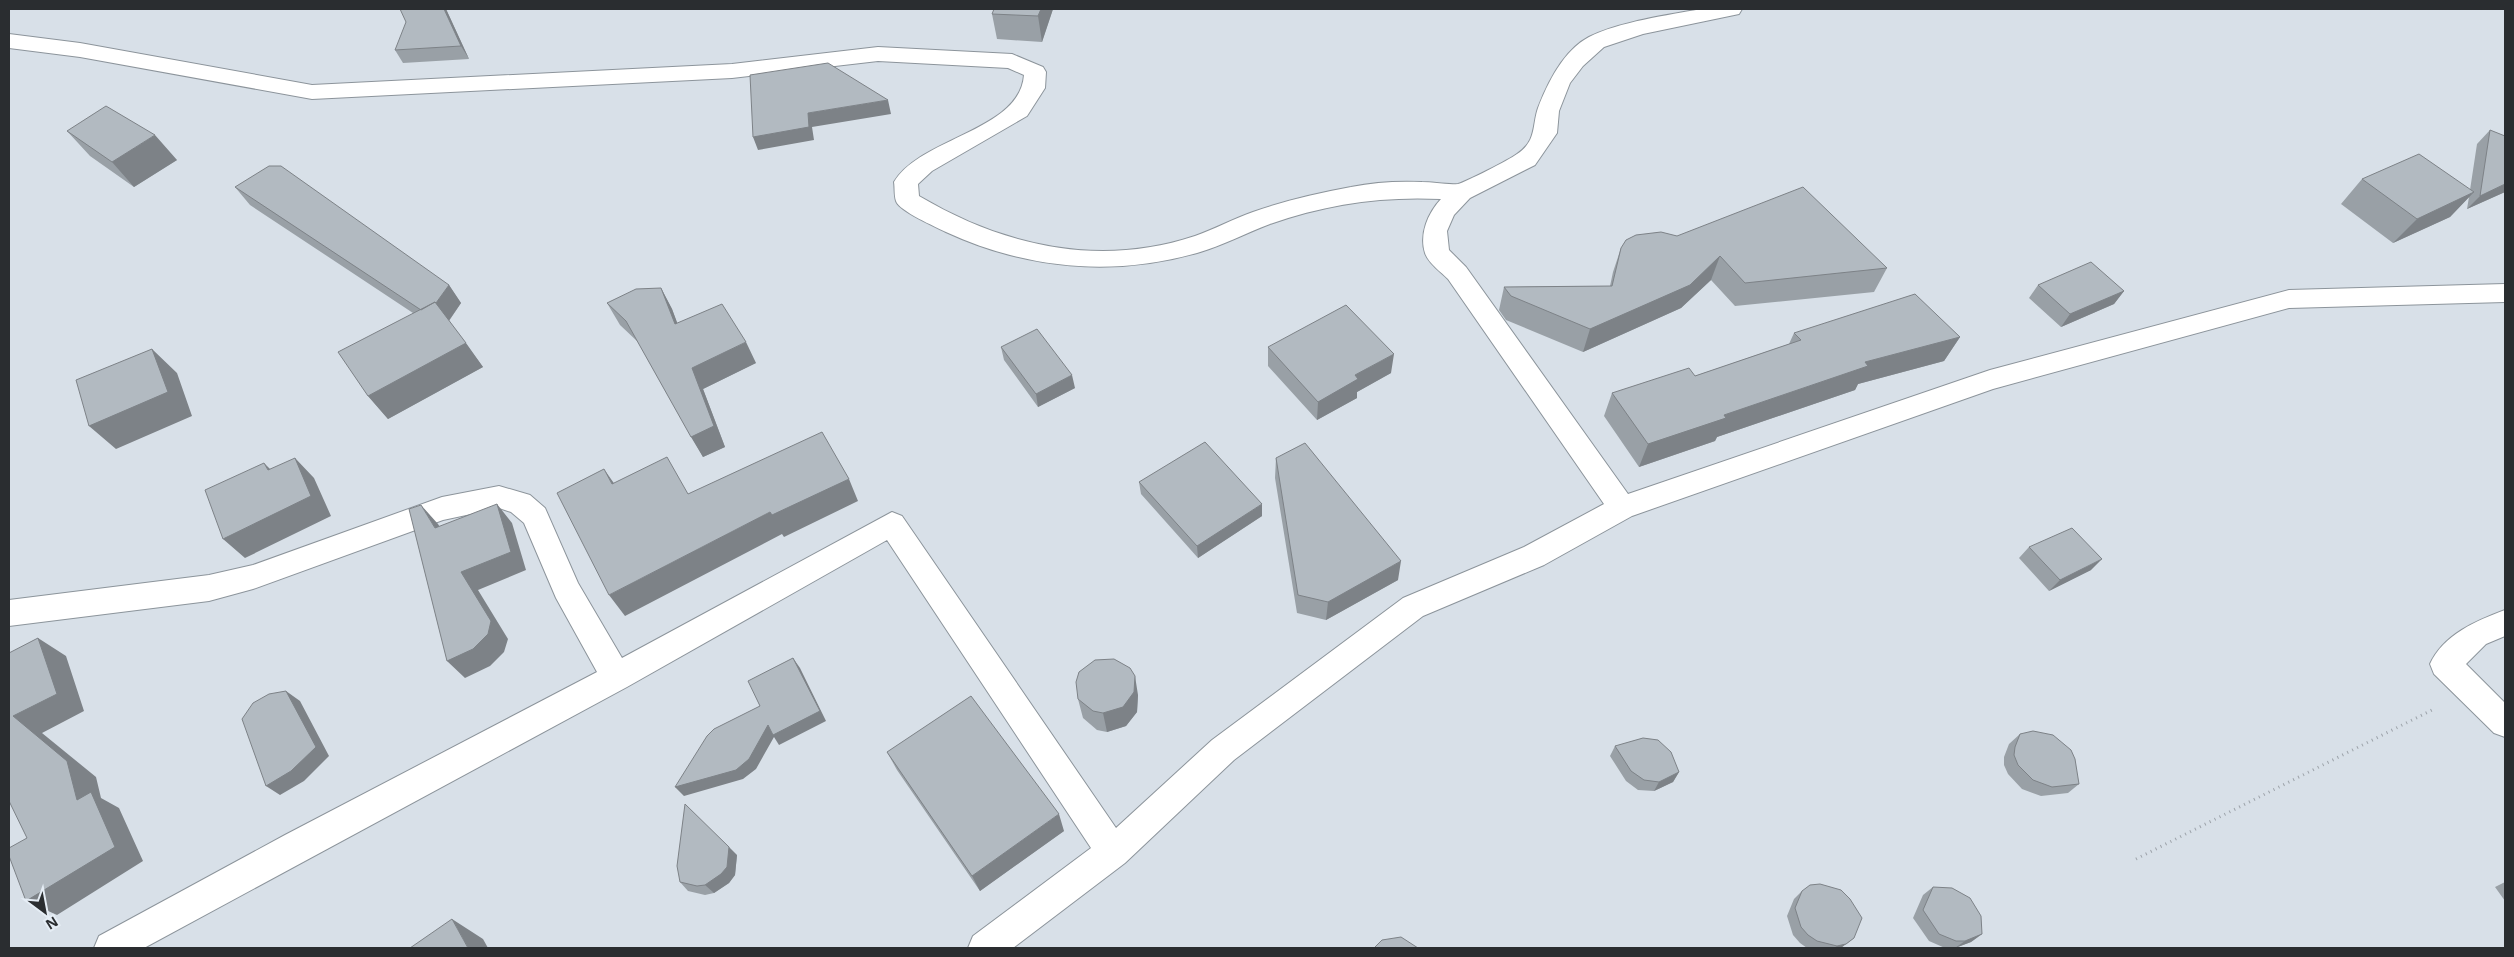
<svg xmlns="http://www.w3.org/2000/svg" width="2514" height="957" font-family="'Open Sans',sans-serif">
<rect width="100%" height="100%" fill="#d8e0e8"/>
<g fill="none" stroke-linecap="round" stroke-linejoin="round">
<g stroke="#8c949b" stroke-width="2">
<path id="street" d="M1701,9H1742L1739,14L1643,34L1604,47L1583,66L1570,83L1559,111L1557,133L1535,165L1470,198L1454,215L1447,231L1449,250L1466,267L1628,494L1990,370L2289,290L2505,284V302L2289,308L1993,389L1632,516L1544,565L1423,616L1234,760L1125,863L1013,948H968L973,936L1091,848L887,540L627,687L144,948H94L99,936L285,835L597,672L556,598L524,523L511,512L499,508L443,520L253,589L209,601L9,626V600L209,575L253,565L442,497L499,486L530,495L545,508L578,583L622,658L892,512L902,516L1116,828L1212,740L1403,598L1524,547L1604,504L1448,279C1441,272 1428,263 1425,253C1419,234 1428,213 1441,199C1383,196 1326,204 1270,224C1246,233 1222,246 1197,253C1112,277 1026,269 946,232C936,227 899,211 896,201C894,195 895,188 894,182C921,137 1020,131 1024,75L1008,68L878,61L732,78L312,99L80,57L9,48V34L80,43L312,85L732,64L878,47L1012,54L1043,67L1046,72L1045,88L1027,116L932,171L918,184L919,196C1003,246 1099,268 1195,236C1215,229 1233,219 1253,212C1284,201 1318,193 1351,187C1375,182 1398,181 1422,182C1433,182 1446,185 1458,184C1466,182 1509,160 1517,154C1537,141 1532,125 1538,108C1548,82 1564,50 1589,37C1618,22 1669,15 1701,9Z
M2505,610V636L2486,644L2466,664L2505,703V737L2494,733L2434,674L2430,664C2444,634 2476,621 2505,610Z"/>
</g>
<path stroke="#9da3aa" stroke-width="3" stroke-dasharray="1 4.5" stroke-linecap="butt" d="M2136,859L2432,710"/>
<use href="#street" fill="#fff" fill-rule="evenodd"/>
</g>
<path fill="#99a0a6" d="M446,9L469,59L403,63L395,50Z
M1053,9L1042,42L997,39L992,14Z
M2490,130L2505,192L2467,209L2469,197L2450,217L2393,243L2341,204L2362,179L2470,190L2477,144Z
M67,131L177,160L134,187L90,156Z
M235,187L449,285L461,303L449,321L483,367L388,419L368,396L413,313L250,205Z
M1677,236L1887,268L1874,292L1735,306L1711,280L1681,308L1583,352L1506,320L1499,310L1504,287L1610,286L1613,272L1621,248Z
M2038,285L2124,291L2114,304L2061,327L2029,298Z
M661,288L672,309L677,323L756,363L703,389L725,447L703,457L638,342L620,325L607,303Z
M1794,333L1960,337L1944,361L1858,384L1855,390L1717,437L1715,441L1639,467L1604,416L1612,393L1695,376L1789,344Z
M1001,347L1075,388L1038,407L1004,360Z
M1268,347L1391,373L1357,392V398L1317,420L1268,366Z
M1276,458L1398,580L1326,620L1297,613L1275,478Z
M1139,482L1262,516L1198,558L1141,494Z
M2029,547L2091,570L2049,591L2019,558Z
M1138,695L1137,712L1126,726L1107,732L1097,730L1083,718L1078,699Z
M2020,734L2079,784L2068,793L2041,796L2022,789L2008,774L2004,765V757L2009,744Z
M1615,746L1679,772L1673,782L1654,791L1638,790L1626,781L1610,756Z
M887,752L1064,831L980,891L897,770Z
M737,855L735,875L729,883L714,893L705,895L688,891L680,882Z
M2505,882V901L2495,887Z
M1933,887L1982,934L1971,942L1955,948H1945L1929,941L1913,918L1923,895Z
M1802,891L1841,948H1807L1800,943L1793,935L1787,916L1794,899Z"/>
<path fill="#7d8287" d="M444,9H446L469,59L461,46Z
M1041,9H1053L1042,42L1038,16Z
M888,100L891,114L812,127L814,140L758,150L753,137L808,113Z
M155,135L177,160L134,187L112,162Z
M2505,184V192L2467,209L2480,196Z
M2474,192L2450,217L2393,243L2417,219Z
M1720,256L1711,280L1681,308L1583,352L1590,329Z
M449,285L461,303L441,332L428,314Z
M661,288L672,309L686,346L675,324Z
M2124,291L2114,304L2061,327L2070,314Z
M1960,337L1944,361L1858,384L1855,390L1717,437L1715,441L1639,467L1648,444L1865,362Z
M746,342L756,363L703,389L725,447L703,457L691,437L692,368Z
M466,343L483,367L388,419L368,396Z
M152,349L177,373L192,416L116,449L89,426Z
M1394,354L1391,373L1357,392V398L1317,420L1318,402L1355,375Z
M1072,375L1075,388L1038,407L1036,394Z
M295,458L314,478L331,516L245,558L223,539Z
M264,463L284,483L268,470Z
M604,469L620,492L612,484Z
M849,479L858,501L784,537L782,534L625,616L609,595L770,512Z
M497,504L512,523L526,570L478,590L508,639L504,652L490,666L465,678L447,661L461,572Z
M1262,504V516L1198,558L1197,546Z
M421,505L438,524L452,547L435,528Z
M2102,559L2091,570L2049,591L2060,580Z
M1401,561L1398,580L1326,620L1328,602Z
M38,638L66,656L84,711L42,733L96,777L101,798L119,808L143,861L57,915L26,901L77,800L13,716Z
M793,658L800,668L826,721L779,745L774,737L756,769L743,779L684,796L675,787L768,725Z
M1135,676L1138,695L1137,712L1126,726L1107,732L1103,713Z
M286,691L300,701L329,756L304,781L280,795L266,786Z
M1679,772L1673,782L1654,791L1659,782Z
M1059,814L1064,831L980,891L972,876Z
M729,847L737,855L735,875L729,883L714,893L705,885Z
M452,919L483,939L488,948H468Z
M1982,934L1971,942L1955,948L1965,941Z
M1854,938L1841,948H1834L1837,946Z"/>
<path fill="#b2bac1" stroke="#7d8287" d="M400,9H444L461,46L395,50L406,22Z
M994,9H1041L1038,16L992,14Z
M828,63L888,100L808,113L809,127L753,137L750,75Z
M106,106L155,135L112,162L67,131Z
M2490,130L2505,136V184L2480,196Z
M2419,154L2474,192L2417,219L2362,179Z
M269,166H281L449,285L436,303L435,302L421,310L235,187Z
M1803,187L1887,268L1745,283L1720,256L1690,285L1590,329L1511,296L1504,287L1612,286L1621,248L1626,240L1636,235L1661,232L1677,236Z
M2091,262L2124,291L2070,314L2038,285Z
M661,288L675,324L722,304L746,342L692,368L714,426L691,437L626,321L607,303L636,289Z
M1915,294L1960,337L1865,362L1868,366L1724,415L1726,418L1648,444L1612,393L1689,368L1695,376L1801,340L1794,333Z
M435,302L466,343L368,396L338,352Z
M1346,305L1394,354L1355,375L1358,379L1318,402L1268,347Z
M1037,329L1072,375L1036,394L1001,347Z
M152,349L168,392L89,426L76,380Z
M822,432L849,479L772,515L770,512L609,595L557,493L604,469L612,484L667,457L688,494Z
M1205,442L1262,504L1197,546L1139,482Z
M1305,443L1401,561L1328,602L1298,595L1276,458Z
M295,458L311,496L223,539L205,490L264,463L268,470Z
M497,504L511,552L461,572L491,621L488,634L473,649L447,661L409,509L421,505L435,528Z
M2072,528L2102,559L2060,580L2029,547Z
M38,638L57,694L13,716L67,761L77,800L91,792L115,847L26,901L9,856V848L27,838L9,801V653Z
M793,658L820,711L773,735L768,725L749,759L736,770L675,787L707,736L714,729L760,706L748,681Z
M1114,659L1130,668L1135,676L1134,692L1123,707L1103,713L1093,711L1078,699L1076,682L1079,672L1095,660Z
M286,691L316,747L291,771L266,786L242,719L253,703L269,694Z
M971,696L1059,814L972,876L887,752Z
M2033,731L2053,735L2071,750L2075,759L2079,784L2052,787L2033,780L2018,765L2014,755L2015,747L2020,734Z
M1643,738L1658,740L1671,752L1679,772L1659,782L1644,780L1631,771L1615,746Z
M685,804L729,847L727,867L721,874L705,885L697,886L680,882L677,866Z
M1820,884L1841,890L1850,899L1862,918L1854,938L1846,944L1837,946L1817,941L1808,935L1801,927L1795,908L1802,891L1810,885Z
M1933,887L1952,888L1970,898L1981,916L1982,934L1965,941H1956L1939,934L1923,910Z
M452,919L468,948H410Z
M1401,937L1418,948H1374L1382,940Z"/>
<rect width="2514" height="957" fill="none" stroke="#2a2d30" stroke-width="20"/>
<g transform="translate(45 912) rotate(148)" stroke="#e5edf5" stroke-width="4" paint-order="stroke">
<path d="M0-4L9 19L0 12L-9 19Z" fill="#2a2d30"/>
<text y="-8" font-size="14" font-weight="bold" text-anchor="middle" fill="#2a2d30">N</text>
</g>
</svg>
